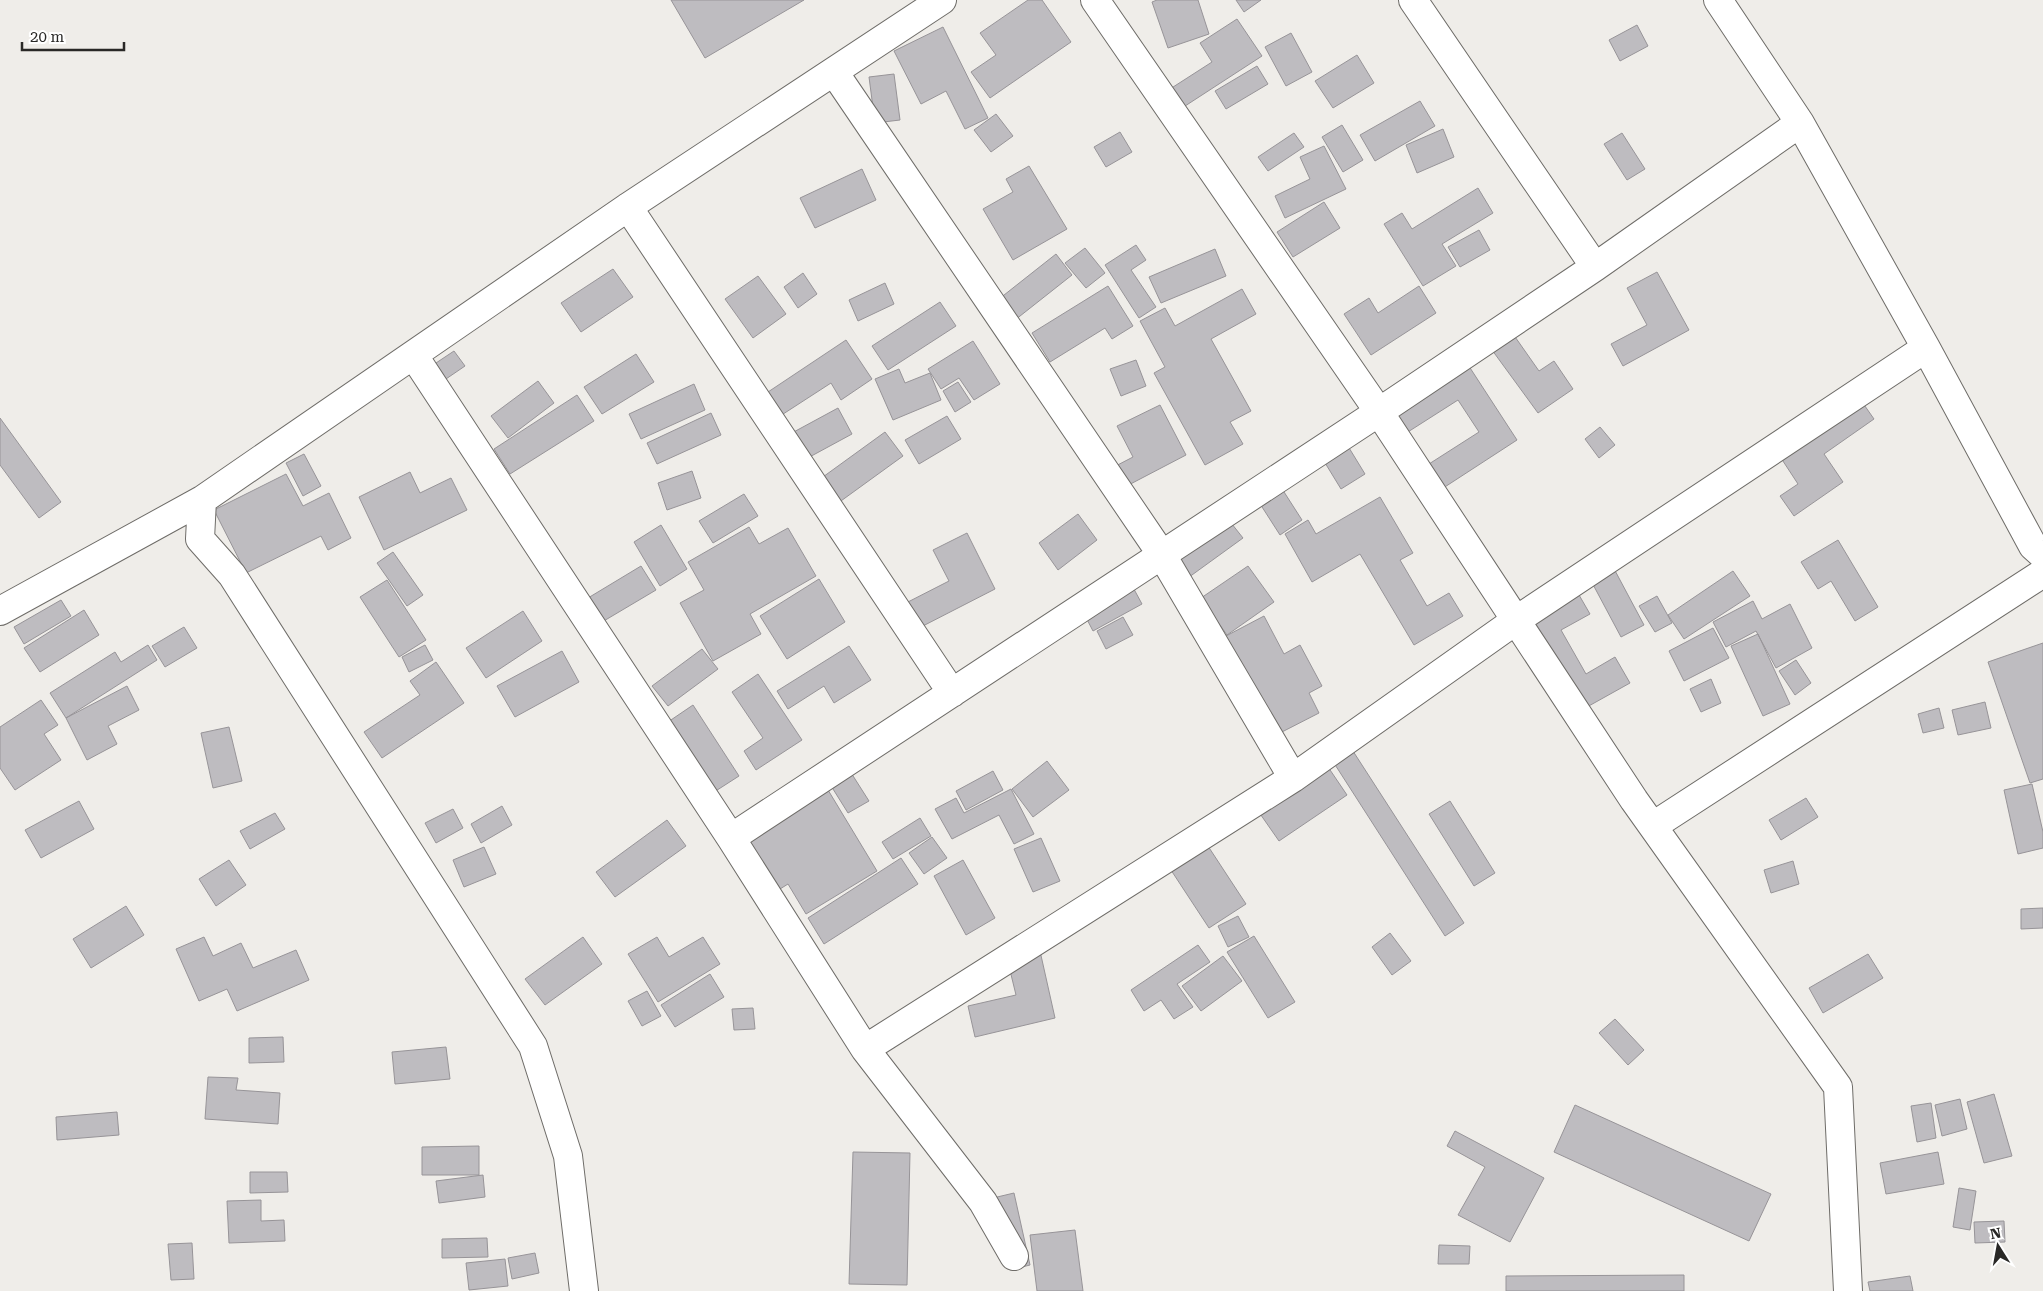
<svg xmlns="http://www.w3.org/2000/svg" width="2043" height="1291" font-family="'Roboto Serif',serif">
<rect width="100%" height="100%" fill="#efede9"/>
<path fill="#bebcc0" stroke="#979498" d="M671,0H804L705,58Z
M1028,0H1042L1071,42L990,98L971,72L996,55L980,33Z
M1157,0H1198L1209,34L1168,48L1152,2Z
M1236,0H1261L1244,12Z
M1237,19L1262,56L1182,108L1170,89L1212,62L1200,43Z
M1637,25L1648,46L1620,61L1609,40Z
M943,27L988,118L965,129L946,91L921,104L894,51Z
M1291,33L1312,72L1286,86L1265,47Z
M1357,55L1374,83L1333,108L1315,81Z
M1257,66L1268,84L1226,109L1215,91Z
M894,74L900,120L875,123L869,77Z
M1420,101L1435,126L1375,161L1360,135Z
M996,114L1013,136L991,152L974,130Z
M1342,125L1363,160L1343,172L1322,137Z
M1443,129L1454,157L1417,173L1406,145Z
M1120,132L1132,152L1106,167L1094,147Z
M1294,133L1304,147L1268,171L1258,157Z
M1622,133L1645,169L1627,180L1604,144Z
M1324,146L1346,189L1285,218L1275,196L1310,179L1300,157Z
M1029,166L1067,229L1013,260L983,209L1013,192L1006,179Z
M862,169L876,200L815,228L800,198Z
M1478,188L1493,213L1442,244L1456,266L1423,286L1384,224L1402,213L1412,229Z
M1324,202L1340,228L1293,257L1277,232Z
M1479,230L1490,250L1460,267L1448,247Z
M1136,245L1146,260L1131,270L1156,307L1139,318L1105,265Z
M1085,248L1105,273L1086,288L1065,263Z
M1215,249L1226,276L1161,303L1149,277Z
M1056,254L1072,275L1015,320L999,299Z
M613,269L633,297L581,332L561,303Z
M1657,272L1689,330L1623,366L1611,344L1647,325L1627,288Z
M803,273L817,294L798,308L784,287Z
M758,276L786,314L753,338L725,299Z
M885,283L894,304L858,321L849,300Z
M1108,286L1133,326L1112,339L1105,328L1050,362L1032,333Z
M1419,286L1436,313L1371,355L1344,314L1369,298L1378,313Z
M1242,289L1256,314L1211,339L1251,411L1230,422L1243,444L1205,465L1154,373L1165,367L1140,321L1165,308L1175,326Z
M940,302L956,326L888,370L872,346Z
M1506,324L1539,371L1554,361L1573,389L1538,413L1484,339Z
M846,340L872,379L841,400L831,383L777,418L762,396Z
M973,341L1000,384L974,400L959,378L941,389L928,369Z
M454,351L465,366L443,381L433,365Z
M636,354L654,382L602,414L584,387Z
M1461,354L1517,440L1434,494L1418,471L1479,432L1458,400L1400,437L1380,406Z
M1136,360L1146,386L1121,396L1110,369Z
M899,369L905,383L930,373L941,400L893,420L875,379Z
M538,381L554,403L508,438L491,416Z
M958,382L971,402L955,412L943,391Z
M694,384L705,410L641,439L629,414Z
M577,395L594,421L510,474L494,449Z
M1860,399L1874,419L1824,454L1843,482L1794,516L1780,496L1798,484L1779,455Z
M1160,405L1186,455L1119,490L1108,470L1133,457L1117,426Z
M838,408L852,434L804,460L790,434Z
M711,413L721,435L657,464L647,443Z
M947,416L961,439L919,464L905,440Z
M0,418L61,502L39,518L0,465Z
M1600,427L1615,445L1599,458L1585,439Z
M885,432L903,456L834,506L816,482Z
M1343,438L1365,474L1341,489L1319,453Z
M304,454L321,486L303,496L286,463Z
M692,471L701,498L667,510L658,483Z
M410,472L420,493L451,478L467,510L384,550L359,497Z
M286,474L303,506L329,493L351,538L328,550L321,536L246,573L214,510Z
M1277,481L1302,520L1280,535L1255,496Z
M744,494L758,516L713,543L699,521Z
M1380,497L1413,553L1400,560L1427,606L1449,593L1463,616L1414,645L1360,554L1312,582L1285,534L1308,520L1316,534Z
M1078,514L1097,540L1058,570L1039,543Z
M1224,514L1243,538L1185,580L1166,556Z
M661,525L687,569L660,586L634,542Z
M749,527L759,544L788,528L816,576L750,614L761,634L713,661L680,603L704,590L688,562Z
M967,533L995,589L917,629L904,604L949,581L933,550Z
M1838,540L1878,607L1855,621L1831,581L1818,589L1801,562Z
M393,552L423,595L407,606L377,563Z
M1612,565L1644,625L1621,637L1589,577Z
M641,566L656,590L597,625L583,601Z
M1248,566L1274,602L1227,635L1201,598Z
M1733,571L1750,596L1684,639L1668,615Z
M819,579L845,622L787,659L760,616Z
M387,580L426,640L399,657L360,597Z
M1129,580L1142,604L1093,631L1080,606Z
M1575,588L1590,614L1561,630L1586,674L1615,657L1630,683L1578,712L1524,617Z
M1657,596L1672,623L1655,632L1639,606Z
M61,600L71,616L24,644L14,627Z
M1753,601L1762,619L1790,604L1812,648L1776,668L1756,631L1726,647L1713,622Z
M84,610L99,635L40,672L24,648Z
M523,611L542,641L486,678L466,648Z
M1264,616L1284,654L1300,645L1322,686L1309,693L1319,713L1278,734L1226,636Z
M1123,617L1133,635L1106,649L1097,631Z
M184,627L197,648L165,667L152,646Z
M1713,628L1729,658L1684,681L1669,651Z
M1758,634L1790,704L1763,716L1731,646Z
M2043,643V779L2030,783L1988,662Z
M148,645L157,660L66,718L50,693L115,652L121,662Z
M425,645L433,660L409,672L402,657Z
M849,646L871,680L834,703L824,686L788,709L777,691Z
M702,649L718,669L668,706L652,686Z
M562,651L579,682L515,717L497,686Z
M1796,660L1811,683L1795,695L1779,671Z
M436,662L464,703L382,758L364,732L420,695L410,681Z
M758,674L802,740L756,770L744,751L763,738L732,692Z
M1711,679L1721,703L1701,712L1690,689Z
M127,686L139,710L108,726L117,744L87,760L66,718Z
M41,700L58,725L44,734L61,760L15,790L0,768V727Z
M1985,702L1991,728L1958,735L1952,710Z
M693,705L739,776L711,794L665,724Z
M1939,708L1944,728L1923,733L1918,714Z
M229,727L242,781L213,788L201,733Z
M1351,748L1464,923L1445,936L1332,760Z
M1047,761L1069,790L1033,817L1012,789Z
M1324,761L1347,795L1279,841L1256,808Z
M848,768L869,801L848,813L828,781Z
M993,771L1003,790L966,810L956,791Z
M2032,784L2043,832V848L2018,854L2004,790Z
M825,785L877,871L806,914L788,884L772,894L738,837Z
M1011,789L1034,834L1014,844L999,815L952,839L935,809L956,798L964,813Z
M1806,798L1818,817L1781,840L1769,820Z
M79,801L94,829L41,858L25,830Z
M1450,801L1495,873L1474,886L1429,814Z
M502,806L512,825L481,843L471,824Z
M453,809L463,828L436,843L425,823Z
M275,813L285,829L250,849L240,831Z
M920,818L931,836L893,859L882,842Z
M667,820L686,846L615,897L596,872Z
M932,837L947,858L924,874L909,853Z
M1041,838L1060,881L1033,892L1014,849Z
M1204,840L1246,904L1209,928L1167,864Z
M484,847L496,874L464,887L453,860Z
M901,858L918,884L824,944L808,918Z
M229,860L246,885L216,906L199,879Z
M963,860L995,918L966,935L934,876Z
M1793,861L1799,884L1771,893L1764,870Z
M126,906L144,935L91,968L73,939Z
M2043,908V928L2021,929V909Z
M1238,916L1249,937L1228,947L1218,926Z
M1390,933L1411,961L1392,975L1372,947Z
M1254,936L1295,1002L1268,1018L1227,952Z
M204,937L213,956L241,943L253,968L296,950L309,980L237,1011L227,989L199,1001L176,949Z
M583,937L602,964L545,1005L525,979Z
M657,937L669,957L703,937L720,964L658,1002L628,954Z
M1198,945L1210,962L1177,984L1193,1007L1174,1019L1161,1000L1144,1011L1131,990Z
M1040,951L1055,1018L975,1037L968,1006L1016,995L1007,958Z
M1868,954L1883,978L1823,1013L1809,988Z
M1223,956L1242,981L1201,1011L1182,986Z
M710,974L724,997L675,1027L661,1005Z
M647,991L661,1016L642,1026L628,1001Z
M753,1008L755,1029L734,1030L732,1009Z
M1615,1019L1644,1050L1628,1065L1599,1033Z
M283,1037L284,1062L249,1063V1038Z
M446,1047L450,1079L395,1084L392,1052Z
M208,1077L238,1078L236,1090L280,1093L278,1124L205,1119Z
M1994,1094L2012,1156L1984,1163L1967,1102Z
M1960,1099L1967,1129L1942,1136L1935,1105Z
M1931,1103L1936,1138L1917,1142L1911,1106Z
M1575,1105L1771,1194L1749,1241L1554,1152Z
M117,1112L119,1135L57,1140L56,1117Z
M1455,1131L1544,1178L1510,1242L1458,1215L1485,1167L1447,1146Z
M479,1146V1175H422V1147Z
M853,1152L910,1153L907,1285L849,1284Z
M1938,1152L1944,1184L1886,1194L1880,1163Z
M250,1172H287L288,1192L250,1193Z
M483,1175L485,1197L439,1203L436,1181Z
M1959,1188L1976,1191L1970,1230L1953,1227Z
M1014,1193L1030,1265L1010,1270L993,1198Z
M261,1200V1221L284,1220L285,1241L229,1243L227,1201Z
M2004,1221L2005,1242L1975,1243L1974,1222Z
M1075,1230L1083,1291H1037L1030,1235Z
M487,1238L488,1257L442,1258V1239Z
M192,1243L194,1279L171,1280L168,1244Z
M1439,1245L1470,1246L1469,1264H1438Z
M535,1253L539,1273L512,1279L508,1258Z
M505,1259L508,1286L469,1290L466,1263Z
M1684,1275V1291H1506V1276Z
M1910,1276L1913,1291H1870L1868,1282Z"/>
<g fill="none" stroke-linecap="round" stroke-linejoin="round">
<g stroke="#6e6c68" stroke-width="30">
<path id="minor" d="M1095,0L1379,412L1634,800L1838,1087L1848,1291
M1413,0L1595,267
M1718,0L1800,123L1926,348L2033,546L2043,555
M834,72L1162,555L1293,778
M628,207L952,693
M414,356L731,838L865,1049L983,1202L1014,1256
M0,611L202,500
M1653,826L2043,573
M731,838L1379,412L1595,267L1800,123
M865,1049L1293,778L1515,621L1926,348
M584,1291L568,1156L533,1046L232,575L200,539L202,500L628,207L942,0"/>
</g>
<use href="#minor" stroke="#fff" stroke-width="28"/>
</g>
<g transform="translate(1998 1246) rotate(349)" stroke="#ffffff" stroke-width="4" paint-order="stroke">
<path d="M0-4L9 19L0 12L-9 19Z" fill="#292826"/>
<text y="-8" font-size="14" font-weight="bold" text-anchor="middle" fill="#292826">N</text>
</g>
<path d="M22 42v8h102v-8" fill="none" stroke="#292826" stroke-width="2.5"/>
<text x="30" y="42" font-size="15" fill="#292826" stroke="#ffffff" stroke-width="4" paint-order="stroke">20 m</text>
</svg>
